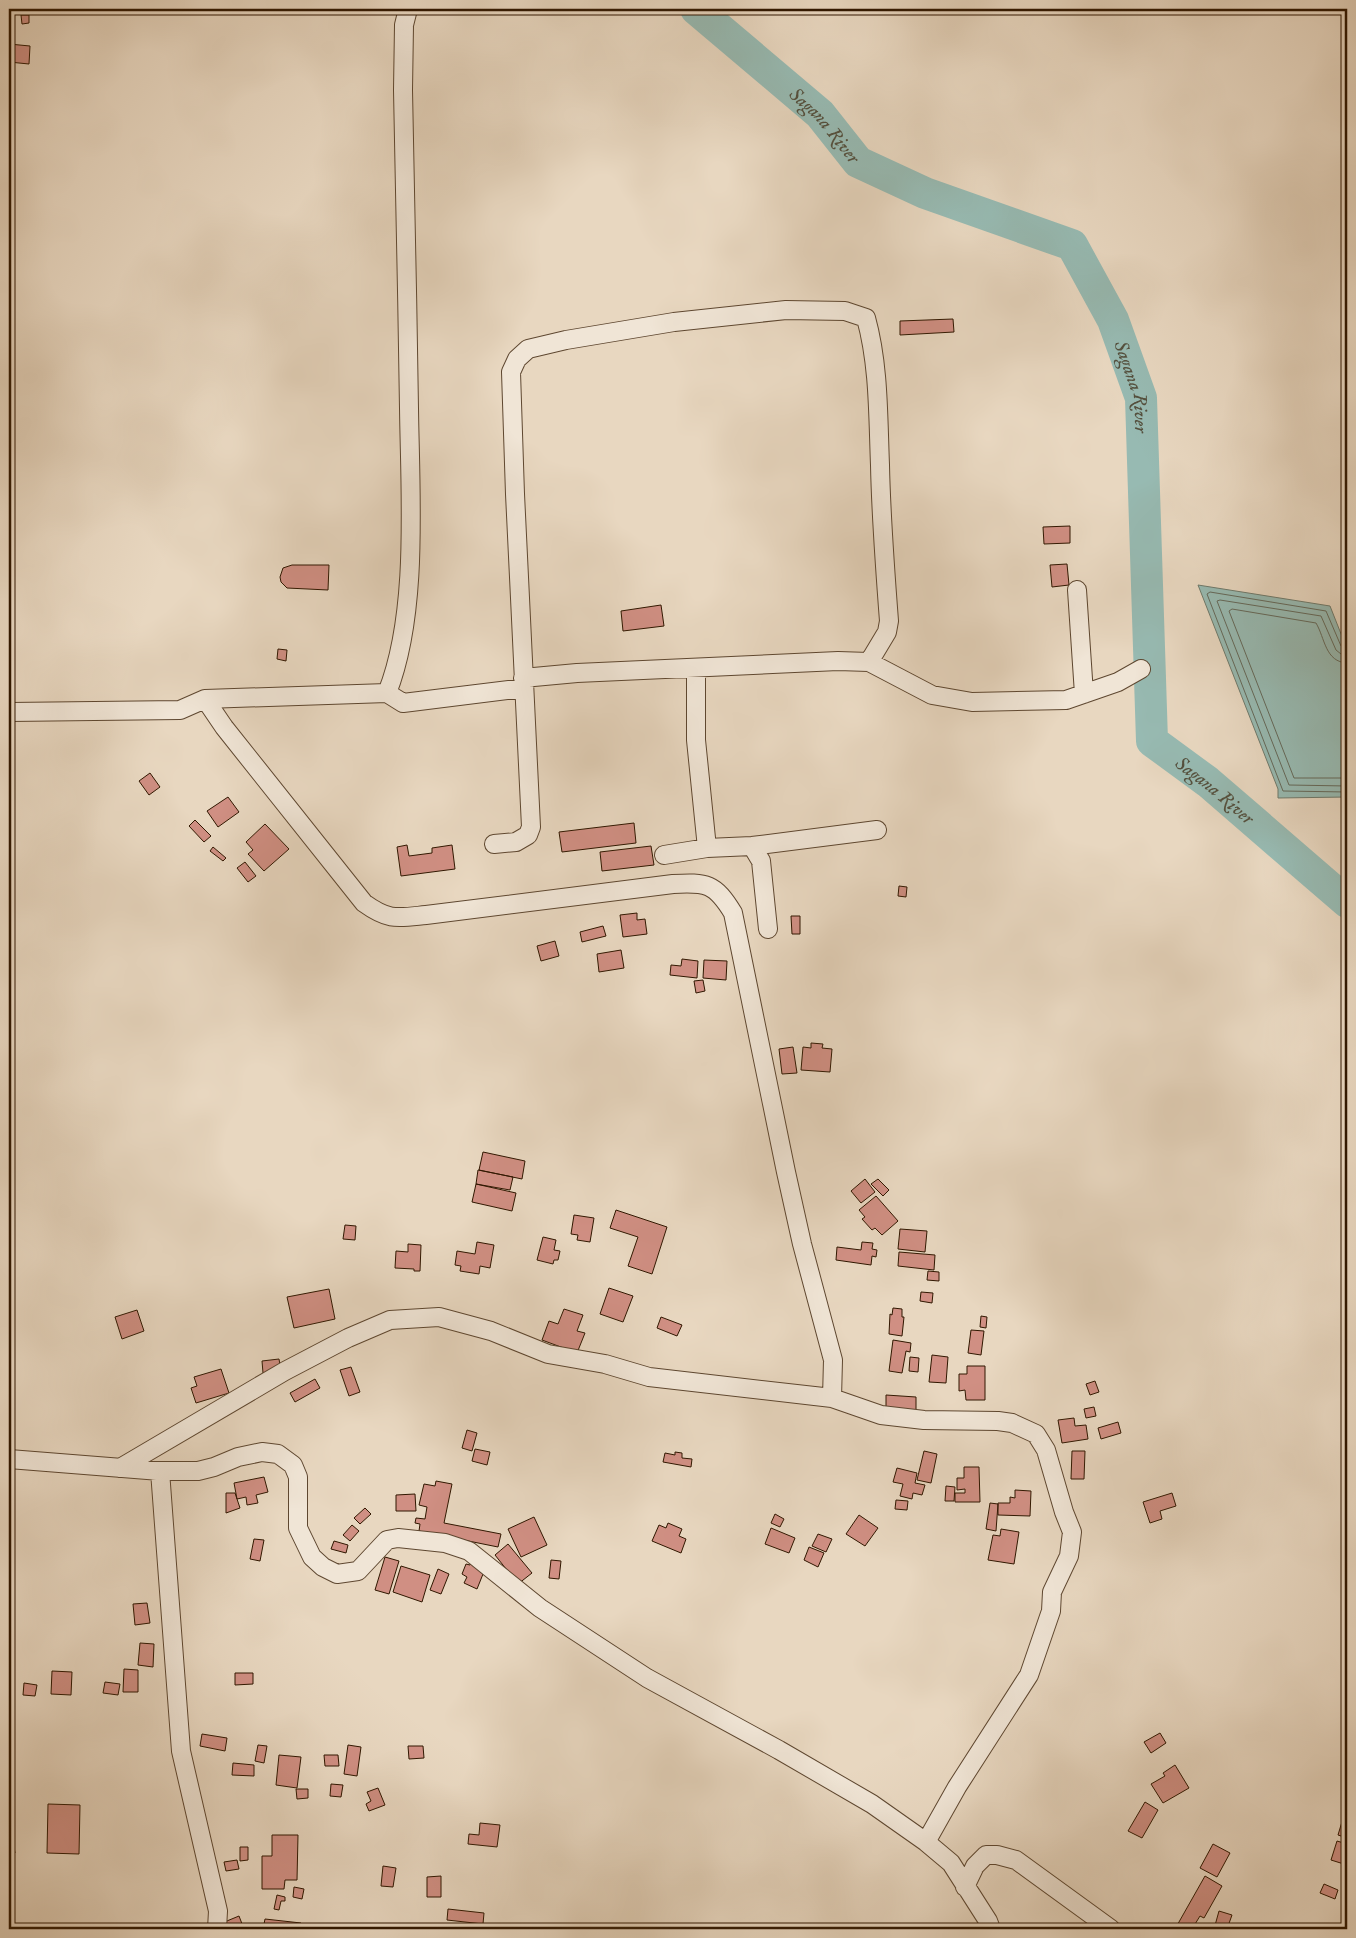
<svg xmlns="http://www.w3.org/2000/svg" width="1356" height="1938" font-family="'IM FELL English',serif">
<rect width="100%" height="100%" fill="#e8d7c0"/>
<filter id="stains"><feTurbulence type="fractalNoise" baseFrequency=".004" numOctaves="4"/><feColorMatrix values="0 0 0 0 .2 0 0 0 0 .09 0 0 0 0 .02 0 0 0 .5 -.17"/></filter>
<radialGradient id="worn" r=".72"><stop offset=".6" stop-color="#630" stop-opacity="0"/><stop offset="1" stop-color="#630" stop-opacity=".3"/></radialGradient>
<path fill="#97bab2" stroke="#6e796b" d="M1198,585L1330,606L1347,649V797L1278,798V789Z"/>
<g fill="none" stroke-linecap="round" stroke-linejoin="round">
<path stroke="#646859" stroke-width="1" d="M1347,649L1341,646L1326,611L1210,592L1207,594L1283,791L1347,792
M1347,655L1341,654L1336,650L1321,616L1220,600L1217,601L1289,785L1347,786
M1347,663C1325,662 1325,638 1316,623L1232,609L1229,611L1294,778H1347"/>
<path stroke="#97bab2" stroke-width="32" id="s1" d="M696,9L820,114L858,162L925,193L1072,245L1113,320L1141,398L1152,741L1208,782L1347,902"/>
</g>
<path fill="#d08f83" stroke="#301700" d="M21,15H29V23L22,24Z
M9,44L30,46L29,64L9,62Z
M953,319L954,332L900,335V321Z
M1070,526V543L1044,544L1043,527Z
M1067,564L1069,585L1052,587L1050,565Z
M292,565H329L328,590L287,588L281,582L280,577L283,568Z
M661,605L664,626L623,631L621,611Z
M278,649L287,650L286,661L277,659Z
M150,773L160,787L149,795L139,781Z
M228,797L239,812L218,827L207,811Z
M195,820L211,836L204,842L189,826Z
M634,823L636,843L562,852L559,832Z
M265,824L289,849L264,871L248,854L253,850L246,842Z
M407,845L409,856L432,853V848L452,845L455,869L401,876L397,847Z
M651,846L654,865L602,871L600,852Z
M213,847L226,858L223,861L210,851Z
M245,862L256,876L248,882L237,868Z
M899,886L907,887L906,897L898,896Z
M637,913V920L645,919L647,934L623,937L620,915Z
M791,916H800V934H792Z
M603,926L606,936L582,942L580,932Z
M555,941L559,956L541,961L537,946Z
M621,950L624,968L599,972L597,954Z
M682,959L698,961L697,978L670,975L671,965L681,966Z
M704,960L727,961L726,980L703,978Z
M703,980L705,991L696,993L694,981Z
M811,1043L823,1044L822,1048L832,1049L830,1072L801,1070L803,1047L811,1048Z
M793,1047L797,1073L782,1074L779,1049Z
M483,1152L525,1161L522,1179L479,1170Z
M478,1170L513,1177L510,1190L476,1184Z
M865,1179L875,1192L861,1203L851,1191Z
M878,1179L889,1190L883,1196L871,1184Z
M476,1184L516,1193L512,1211L472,1202Z
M876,1196L898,1221L882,1235L875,1228L872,1230L862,1219L865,1217L859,1210Z
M616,1210L667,1227L652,1274L628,1266L638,1237L610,1228Z
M574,1215L594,1218L590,1242L577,1240L578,1235L571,1234Z
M345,1225L356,1226L355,1240L343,1239Z
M900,1229L927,1231L925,1252L898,1249Z
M543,1237L556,1240L554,1250L560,1251L558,1260H554L553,1264L537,1260Z
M477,1242L494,1245L490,1268L480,1266L479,1274L460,1271L461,1266L455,1265L457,1251L475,1254Z
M862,1242L873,1243L872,1249L877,1250L876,1257L872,1256L871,1265L836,1260L837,1247L861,1250Z
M408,1244L421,1245L420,1271H414V1269L395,1268L396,1251L408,1252Z
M899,1252L935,1255L934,1270L898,1266Z
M928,1271L939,1272V1281L927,1280Z
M609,1288L633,1296L623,1322L600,1314Z
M329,1289L335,1319L294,1328L287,1297Z
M921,1292L933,1293L932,1303L920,1301Z
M893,1308L902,1309V1317H904L902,1336L889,1334L890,1314L892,1315Z
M564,1309L583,1315L577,1331L585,1333L577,1353L542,1340L549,1321L558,1324Z
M137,1310L144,1331L122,1339L115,1317Z
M981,1316L987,1317L986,1328L980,1327Z
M661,1317L682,1325L677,1336L657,1328Z
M971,1330L984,1331L981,1355L968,1353Z
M893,1340L911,1343L910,1352L906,1351L902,1373L889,1371Z
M932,1355L948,1357L946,1383L929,1382Z
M910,1357L919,1358L918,1372L909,1371Z
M279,1359L281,1371L263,1373L262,1361Z
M967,1366H985V1400H966L965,1390L959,1391V1374H967Z
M351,1367L360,1392L349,1396L340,1370Z
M221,1369L229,1393L196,1403L191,1388L197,1386L194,1377Z
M315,1379L320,1388L295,1402L290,1393Z
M1095,1381L1099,1392L1090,1395L1086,1384Z
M886,1395L916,1397V1410L886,1409Z
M1094,1407L1096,1416L1086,1418L1084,1409Z
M1074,1418L1075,1426L1086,1425L1088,1439L1062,1443L1058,1420Z
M1118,1422L1121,1433L1101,1439L1098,1428Z
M467,1430L477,1433L472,1451L462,1448Z
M475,1449L490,1452L487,1465L472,1461Z
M924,1451L937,1454L931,1483L917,1480Z
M1072,1451H1085L1084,1479H1071Z
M675,1452L682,1453V1458L692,1459L691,1467L663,1462L665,1453L675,1455Z
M964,1467H979L980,1502H955V1493H965V1489L957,1490V1478H964Z
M897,1468L917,1473L915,1483L925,1485L922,1495L913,1493L912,1499L900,1496L903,1484L893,1482Z
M264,1477L268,1492L256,1495L258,1503L247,1505L246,1497L237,1499L234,1483Z
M436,1481L452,1484L444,1523L501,1534L498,1547L419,1531L420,1524L415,1523L416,1518L425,1519L427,1507L419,1505L424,1484L435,1486Z
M946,1486L955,1487L954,1501H945Z
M1015,1490L1031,1491L1030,1516L998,1515V1503H1010V1497L1015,1498Z
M226,1493H235L240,1508L226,1513Z
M1172,1493L1176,1506L1160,1511L1162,1519L1150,1523L1143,1502Z
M415,1494L416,1511H396V1495Z
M896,1500L908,1501L907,1510L895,1509Z
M990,1503L998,1504L996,1531L986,1529Z
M365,1508L371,1514L360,1524L354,1518Z
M775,1514L784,1519L780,1527L771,1523Z
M859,1515L878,1528L865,1546L846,1534Z
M534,1517L547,1545L521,1557L508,1529Z
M668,1523L682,1529L679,1536L686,1539L681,1553L652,1541L659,1525L666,1528Z
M352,1525L359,1531L350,1541L343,1535Z
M771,1528L795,1538L789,1553L765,1544Z
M1001,1529L1019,1532L1014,1564L988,1560L993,1535L1000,1536Z
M818,1534L832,1539L826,1552L812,1546Z
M254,1539L264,1540L260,1561L250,1559Z
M334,1541L348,1545L346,1553L331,1549Z
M508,1544L532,1573L518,1584L495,1555Z
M809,1547L824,1553L818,1567L804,1560Z
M385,1557L399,1561L389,1594L375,1590Z
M551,1560L561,1561L559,1579L549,1578Z
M471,1563L485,1569L477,1589L464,1583L467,1577L462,1574L466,1564L470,1565Z
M401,1566L430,1575L422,1602L393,1592Z
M438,1569L449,1574L441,1594L430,1590Z
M147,1603L150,1623L135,1625L133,1604Z
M140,1643L154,1644L153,1667L138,1665Z
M124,1669L138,1670V1692H123Z
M52,1671L72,1672L71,1695L51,1694Z
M235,1673H253V1684L235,1685Z
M105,1682L120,1684L118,1695L103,1693Z
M24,1683L37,1685L35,1696L23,1695Z
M1160,1733L1166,1743L1151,1753L1144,1742Z
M202,1734L227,1738L225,1751L200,1746Z
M258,1745L267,1746L264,1763L255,1761Z
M348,1745L361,1747L357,1776L344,1774Z
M408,1746H423L424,1758L409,1759Z
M279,1755L301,1757L297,1788L276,1785Z
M324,1755H338L339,1766H325Z
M233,1763L254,1765V1776L232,1775Z
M1175,1765L1189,1788L1163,1803L1151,1784L1165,1776L1163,1773Z
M331,1784L343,1785L341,1797L330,1796Z
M378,1788L385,1805L369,1811L366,1804L371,1801L367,1792Z
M296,1789H308V1798L297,1799Z
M1145,1802L1158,1810L1142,1838L1128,1831Z
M48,1804L80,1805L79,1854L47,1853Z
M1344,1815L1347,1816V1838L1338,1835Z
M480,1823L500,1825L497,1847L468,1844L469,1834L479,1835Z
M272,1835H298L297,1880H285L284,1889H262V1856H272Z
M13,1841L15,1853L9,1854V1842Z
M1337,1841L1347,1844V1865L1331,1860Z
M1213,1844L1230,1853L1217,1877L1200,1868Z
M240,1847H248V1860L240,1861Z
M237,1860L239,1869L226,1871L224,1862Z
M383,1866L396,1868L393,1887L381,1886Z
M441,1876V1897H427V1877Z
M1205,1876L1222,1886L1204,1918L1200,1916L1192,1929H1175Z
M1324,1884L1338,1890L1335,1899L1320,1893Z
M294,1887L304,1889L302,1899L293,1897Z
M277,1895L285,1897V1901H281L279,1910L274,1909Z
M448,1909L484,1913L483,1924L447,1920Z
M1219,1911L1232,1915L1227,1929H1214Z
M239,1916L244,1929H224L222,1923Z
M265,1919L301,1923V1929H263Z"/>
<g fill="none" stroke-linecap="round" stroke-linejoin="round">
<g stroke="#5e4730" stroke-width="20">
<path id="minor" d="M1077,590L1084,694
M696,668V740L707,848
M523,678L577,673L838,661L869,662L932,695L972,702L1066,700L1118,682L1141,669
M387,693C419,613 410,494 409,408C407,302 406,196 403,90L404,25L408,9
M205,699L224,727L364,903C389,921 397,918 426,915L673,884C706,882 715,883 733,913L786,1172L802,1244L833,1360L832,1398
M9,712L180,710L205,699L387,693L403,703L524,688
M494,844L516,842L528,835L531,827L515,494L511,372L517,359L528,349L566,340L674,322L786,310L845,311L866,318C879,365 878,416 880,465C881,517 885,569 889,621L887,632L869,662
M752,846L761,861L768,929
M664,855L707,848L752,846L877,830
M9,1459L160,1471H198L214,1467L238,1457L262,1452L278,1454L293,1465L298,1477V1528L312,1557L323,1567L337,1574L358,1571L387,1540L398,1538L445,1543L469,1551L540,1608L647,1678L779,1750L872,1804L926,1842L951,1863L988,1921L991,1929
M120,1468L285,1371L348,1338L390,1320L439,1317L491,1331L548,1354L605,1364L649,1377L832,1398L881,1415L924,1420L998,1421L1012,1423L1036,1434L1046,1450L1064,1512L1072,1532L1069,1556L1052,1592L1051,1611L1029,1675L957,1787L926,1842
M160,1471L181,1751L218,1911L217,1929
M965,1887L975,1866L986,1855H997L1016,1860L1111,1929"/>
</g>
<use href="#minor" stroke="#f0e5d6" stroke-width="18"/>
</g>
<g text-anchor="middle" stroke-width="4" stroke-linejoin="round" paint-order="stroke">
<g font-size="19" font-style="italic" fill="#54503e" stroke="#f0e5d6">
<text dy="7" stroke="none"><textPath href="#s1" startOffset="174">Sagana River</textPath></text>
<text dy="7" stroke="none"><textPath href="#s1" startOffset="609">Sagana River</textPath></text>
<text dy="7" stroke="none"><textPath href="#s1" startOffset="1045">Sagana River</textPath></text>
</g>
</g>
<rect width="1356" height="1938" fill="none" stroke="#e8d7c0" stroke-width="30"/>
<rect x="10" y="10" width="1336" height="1918" fill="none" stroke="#301700" stroke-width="2.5"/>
<rect x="15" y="15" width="1326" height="1908" fill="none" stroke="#301700"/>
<rect width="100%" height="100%" filter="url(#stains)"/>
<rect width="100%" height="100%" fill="url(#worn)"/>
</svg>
